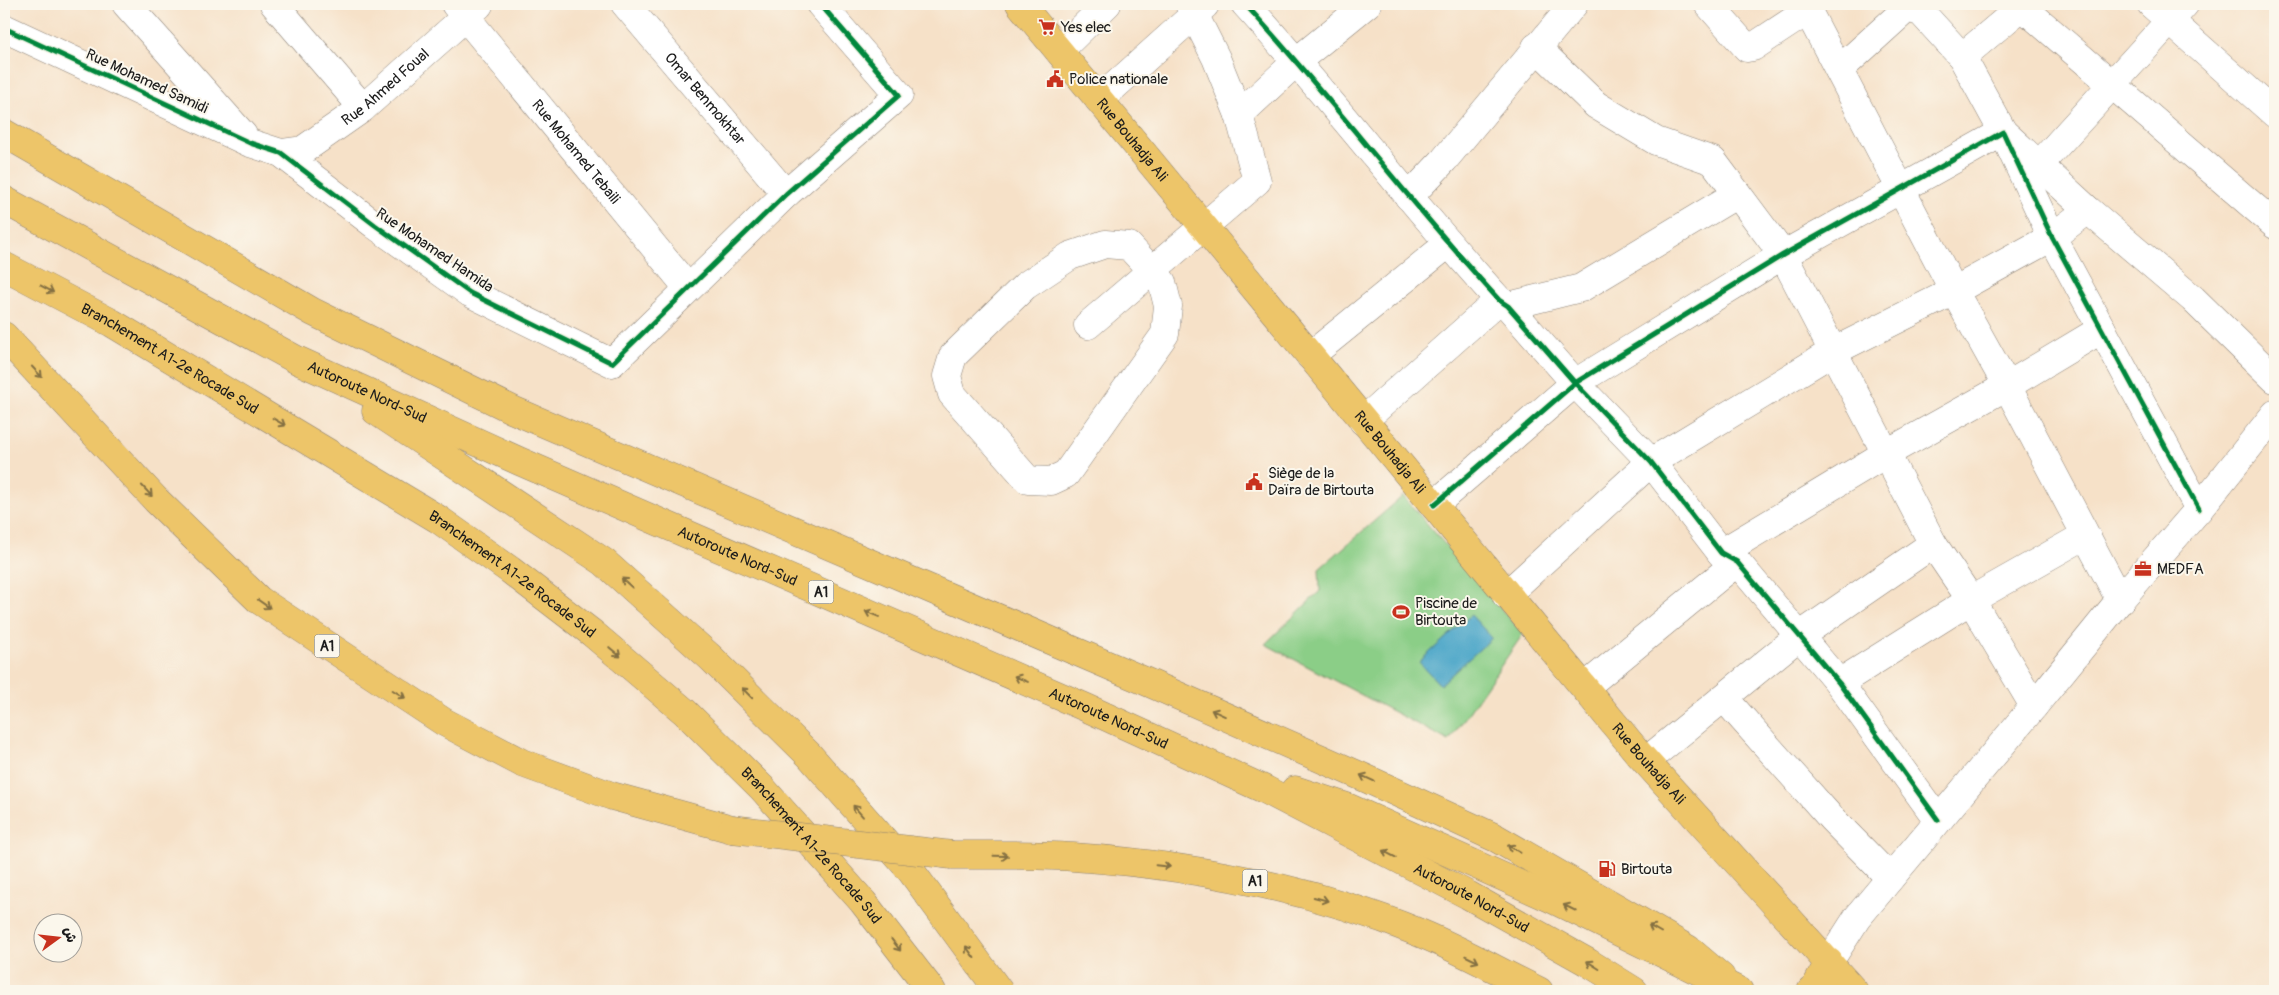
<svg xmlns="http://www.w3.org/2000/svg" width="2279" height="995" font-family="Pangolin,'Playpen Sans Arabic',sans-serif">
<rect width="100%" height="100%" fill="#fbf7ec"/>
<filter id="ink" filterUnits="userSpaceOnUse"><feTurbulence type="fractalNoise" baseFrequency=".02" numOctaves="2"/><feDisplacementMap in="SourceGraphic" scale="10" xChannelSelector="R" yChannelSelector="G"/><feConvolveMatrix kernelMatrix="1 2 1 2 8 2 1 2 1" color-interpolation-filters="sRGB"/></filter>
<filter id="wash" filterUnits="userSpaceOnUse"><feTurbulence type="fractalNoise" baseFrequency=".0096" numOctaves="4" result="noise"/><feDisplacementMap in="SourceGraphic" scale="20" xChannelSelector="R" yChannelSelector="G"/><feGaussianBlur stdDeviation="1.12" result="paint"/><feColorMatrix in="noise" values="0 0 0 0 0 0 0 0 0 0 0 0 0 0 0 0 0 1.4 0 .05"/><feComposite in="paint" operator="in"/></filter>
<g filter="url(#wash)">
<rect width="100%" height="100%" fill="#f6e1c8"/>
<path fill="#8bce87" stroke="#547552" d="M1403,496L1523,634L1449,741L1265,644L1320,591L1319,569Z"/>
<path fill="#4aa5c8" stroke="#336072" d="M1471,615L1492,638L1440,685L1419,662Z"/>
</g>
<g filter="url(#ink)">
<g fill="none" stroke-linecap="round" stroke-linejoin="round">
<g stroke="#897e72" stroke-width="29">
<g id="minor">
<path d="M126,4L243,135"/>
<path d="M274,4L363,108"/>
<path id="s1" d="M455,4L688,288"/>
<path id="s2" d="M625,4L786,194"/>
<path d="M1245,4C1333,100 1411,204 1499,300L1508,306L1575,383L1651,462L1721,553L1737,562L1839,683L1938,820"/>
<path d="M1708,4L1747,48L1753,47L1803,14L1811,17L1954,291L2007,386L2120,600"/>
<path d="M2019,4L2275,225"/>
<path d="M2151,4L2275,114"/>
<path d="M4,28L250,143L281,153L375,225L470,293L612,363L786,194L899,95L820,4"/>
<path d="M1536,47L1596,105L1656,141L1713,161L1783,255L1933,544L1971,600L2034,706"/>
<path d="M1059,51L1107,4"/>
<path d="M1962,57L2025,4"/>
<path d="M1839,70L1904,11L1910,9L1921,12L1962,57L2003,132L2088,210L2193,299L2275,379"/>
<path d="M1099,100L1205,5"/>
<path d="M1239,115L1297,61L1367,4"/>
<path id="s3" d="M281,153L303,150L363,108L479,5"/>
<path d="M2038,166L2185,4"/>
<path d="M1409,197L1444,160L1574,4"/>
<path d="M1105,244L1129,246L1162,282L1168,306L1165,334L1066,474L1051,481L1028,480L952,394L947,376L953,356L1025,286L1070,256Z"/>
<path d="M1508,306L1581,288L1737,194"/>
<path d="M1088,325L1257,181L1239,115L1216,58L1189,4"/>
<path d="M1310,356L1448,244"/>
<path d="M1363,421L1499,300"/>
<path d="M1434,505L1575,383L1783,255L2003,132L2052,237L2199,509"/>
<path d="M1721,553L1887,453L2007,386L2102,329"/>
<path d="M1506,595L1651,462L1834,351L1954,291L2052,237L2088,210"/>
<path d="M1839,683L1971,600L2084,536"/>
<path d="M1585,687L1737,562"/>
<path d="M1724,698L1832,819L1890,878"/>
<path d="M1646,761L1798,637L1933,544"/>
<path d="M1829,962L1857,918L2034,706L2120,600L2199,509L2275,414"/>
</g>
</g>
<g stroke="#897e72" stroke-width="29">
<g id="major">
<path id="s4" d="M1020,4L1639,754L1854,991"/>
<path d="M4,133L313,312L513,410L1138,678L1365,778L1496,838L1688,949L1721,977"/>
<path d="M1811,991L1814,990L1829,962"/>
</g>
</g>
<g stroke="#897e72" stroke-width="29">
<g id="highway">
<path id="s5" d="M4,200L297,360L519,461L1087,708L1266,790L1468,895L1589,963L1634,991"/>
<path id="s6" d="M4,266L112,323L438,519L510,570L592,633L685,712L762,788L863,902L932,991"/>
<path d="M4,336L156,500L259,600L444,722L522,763L612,796L732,829"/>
<path d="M376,411L604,562L711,658L809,755L911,871L999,991"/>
<path d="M1295,790L1347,807L1550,898L1739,991"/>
<path d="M952,855C992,855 1033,854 1073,857C1192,865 1310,888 1420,933C1461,950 1500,972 1539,991"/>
</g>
</g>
<use href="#minor" stroke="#fff" stroke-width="28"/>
<use href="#major" stroke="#edc569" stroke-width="28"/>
<use href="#highway" stroke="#edc569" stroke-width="28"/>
<g stroke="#897e72" stroke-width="29" stroke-linecap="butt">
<path id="highway-bridge" d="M732,829L952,855"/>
</g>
<use href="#highway-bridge" stroke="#edc569" stroke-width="28"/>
<g stroke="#fbf7ec" stroke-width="8">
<path id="cycleway" d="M1245,4C1333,100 1411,204 1499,300L1508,306L1575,383L1651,462L1721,553L1737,562L1839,683L1938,820
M4,28L250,143L281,153L375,225L470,293L612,363L786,194L899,95L820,4
M1434,505L1575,383L1783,255L2003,132L2052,237L2199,509"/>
</g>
<use href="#cycleway" stroke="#00873e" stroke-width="5"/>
</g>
<defs><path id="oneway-shaft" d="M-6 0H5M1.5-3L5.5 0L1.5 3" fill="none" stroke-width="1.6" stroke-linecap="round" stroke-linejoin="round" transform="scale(1.25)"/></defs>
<g stroke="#847042">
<use href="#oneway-shaft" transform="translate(47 289) rotate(28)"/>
<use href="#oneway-shaft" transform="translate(37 372) rotate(47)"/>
<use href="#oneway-shaft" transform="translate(279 422) rotate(31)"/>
<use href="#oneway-shaft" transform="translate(147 491) rotate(47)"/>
<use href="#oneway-shaft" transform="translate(627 583) rotate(-138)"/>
<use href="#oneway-shaft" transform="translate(264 604) rotate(35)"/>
<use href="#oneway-shaft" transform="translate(872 614) rotate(-157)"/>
<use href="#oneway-shaft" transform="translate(615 652) rotate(40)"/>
<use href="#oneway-shaft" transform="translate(1021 679) rotate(-157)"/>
<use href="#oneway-shaft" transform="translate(747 693) rotate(-135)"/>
<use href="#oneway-shaft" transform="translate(399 694) rotate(32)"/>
<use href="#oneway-shaft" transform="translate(1218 713) rotate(-156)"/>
<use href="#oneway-shaft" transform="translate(1367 778) rotate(-156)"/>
<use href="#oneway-shaft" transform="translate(858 811) rotate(-131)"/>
<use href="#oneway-shaft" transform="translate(1514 849) rotate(-150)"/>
<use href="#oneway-shaft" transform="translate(1389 854) rotate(-153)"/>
<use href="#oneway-shaft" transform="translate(1001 856) rotate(1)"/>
<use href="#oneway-shaft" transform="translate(1163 866) rotate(6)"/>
<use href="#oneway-shaft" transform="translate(1321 899) rotate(15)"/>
<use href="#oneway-shaft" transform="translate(1570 908) rotate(-154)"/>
<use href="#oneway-shaft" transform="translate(1655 929) rotate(-150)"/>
<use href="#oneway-shaft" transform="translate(896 945) rotate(52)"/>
<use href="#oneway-shaft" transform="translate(970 952) rotate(-126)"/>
<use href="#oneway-shaft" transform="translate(1472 959) rotate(26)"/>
<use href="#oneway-shaft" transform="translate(1593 965) rotate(-148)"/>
</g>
</g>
<defs>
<g id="supermarket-bare" transform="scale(1.35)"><path d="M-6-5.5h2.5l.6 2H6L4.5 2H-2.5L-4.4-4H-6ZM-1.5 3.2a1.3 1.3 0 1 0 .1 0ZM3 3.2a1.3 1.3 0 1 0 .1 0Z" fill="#c8321e" stroke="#fbf7ec" stroke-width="2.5" paint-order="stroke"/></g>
<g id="civic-bare" transform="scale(1.35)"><path d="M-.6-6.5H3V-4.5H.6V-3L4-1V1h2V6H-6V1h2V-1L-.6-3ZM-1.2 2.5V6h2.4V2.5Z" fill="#c8321e" stroke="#fbf7ec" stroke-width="2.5" paint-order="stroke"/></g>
<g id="office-bare" transform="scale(1.35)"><path d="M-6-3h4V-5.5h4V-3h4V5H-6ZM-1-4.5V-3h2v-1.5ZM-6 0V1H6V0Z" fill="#c8321e" stroke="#fbf7ec" stroke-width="2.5" paint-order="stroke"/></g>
<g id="stadium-bare" transform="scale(1.35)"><path d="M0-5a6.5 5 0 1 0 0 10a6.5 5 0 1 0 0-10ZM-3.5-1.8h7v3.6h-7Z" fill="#c8321e" stroke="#fbf7ec" stroke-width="2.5" paint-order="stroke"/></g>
<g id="fuel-bare" transform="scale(1.35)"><path d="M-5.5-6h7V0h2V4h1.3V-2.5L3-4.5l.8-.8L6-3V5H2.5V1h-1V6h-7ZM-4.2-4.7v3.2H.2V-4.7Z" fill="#c8321e" stroke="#fbf7ec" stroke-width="2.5" paint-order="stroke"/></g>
</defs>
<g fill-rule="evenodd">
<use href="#supermarket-bare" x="1047" y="27"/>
<use href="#civic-bare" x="1055" y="79"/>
<use href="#civic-bare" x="1254" y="482"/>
<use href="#office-bare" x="2143" y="569"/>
<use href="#stadium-bare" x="1401" y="612"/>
<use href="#fuel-bare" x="1607" y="869"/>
</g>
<g text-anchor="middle" stroke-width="4" stroke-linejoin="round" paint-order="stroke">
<g fill="#fbf7ec" stroke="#5f5e5a" stroke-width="1">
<rect x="808.5" y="580.5" width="25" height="23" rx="4"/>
<rect x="314.5" y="634.5" width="25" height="23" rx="4"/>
<rect x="1242.5" y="869.5" width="25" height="23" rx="4"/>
</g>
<g font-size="14" font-weight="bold" fill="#1c1c1c">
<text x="821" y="597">A1</text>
<text x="327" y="651">A1</text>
<text x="1255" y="886">A1</text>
</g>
<g font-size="15" fill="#1c1c1c" stroke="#fbf7ec" text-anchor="start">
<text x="1061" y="32">Yes elec</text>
<text x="1069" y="84">Police nationale</text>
<text x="1268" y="478">Siège de la<tspan x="1268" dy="17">Daïra de Birtouta</tspan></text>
<text x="2157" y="574">MEDFA</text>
<text x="1415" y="608">Piscine de<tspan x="1415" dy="17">Birtouta</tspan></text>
<text x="1621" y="874">Birtouta</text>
</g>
<g font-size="15" fill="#1c1c1c" stroke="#fbf7ec">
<text transform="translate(147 81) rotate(25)" y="5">Rue Mohamed Samidi</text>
<text dy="5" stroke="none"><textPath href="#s3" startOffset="126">Rue Ahmed Foual</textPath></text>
<text dy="5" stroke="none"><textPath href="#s2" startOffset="124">Omar Benmokhtar</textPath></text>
<text dy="5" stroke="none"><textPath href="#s4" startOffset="176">Rue Bouhadja Ali</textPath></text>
<text dy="5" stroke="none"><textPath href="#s1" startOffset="191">Rue Mohamed Tebaili</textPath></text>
<text transform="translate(435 250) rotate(34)" y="5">Rue Mohamed Hamida</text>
<text dy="5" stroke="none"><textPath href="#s6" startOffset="190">Branchement A1-2e Rocade Sud</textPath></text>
<text dy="5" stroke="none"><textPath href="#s5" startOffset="411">Autoroute Nord-Sud</textPath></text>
<text dy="5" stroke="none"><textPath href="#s4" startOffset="581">Rue Bouhadja Ali</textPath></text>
<text dy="5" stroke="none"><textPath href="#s5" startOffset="816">Autoroute Nord-Sud</textPath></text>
<text dy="5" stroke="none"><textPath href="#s6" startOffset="595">Branchement A1-2e Rocade Sud</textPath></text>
<text dy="5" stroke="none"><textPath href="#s5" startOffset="1221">Autoroute Nord-Sud</textPath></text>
<text dy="5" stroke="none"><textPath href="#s4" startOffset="986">Rue Bouhadja Ali</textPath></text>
<text dy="5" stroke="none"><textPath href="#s6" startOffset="1000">Branchement A1-2e Rocade Sud</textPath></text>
<text dy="5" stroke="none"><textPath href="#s5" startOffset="1626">Autoroute Nord-Sud</textPath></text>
</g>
</g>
<rect width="2279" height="995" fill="none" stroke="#fbf7ec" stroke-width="20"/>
<g transform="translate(58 938) rotate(75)"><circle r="24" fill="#fbf7ec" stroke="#a29f99"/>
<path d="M0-4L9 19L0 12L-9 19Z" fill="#c8321e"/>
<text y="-8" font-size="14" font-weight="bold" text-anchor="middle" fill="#1c1c1c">ش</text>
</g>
</svg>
